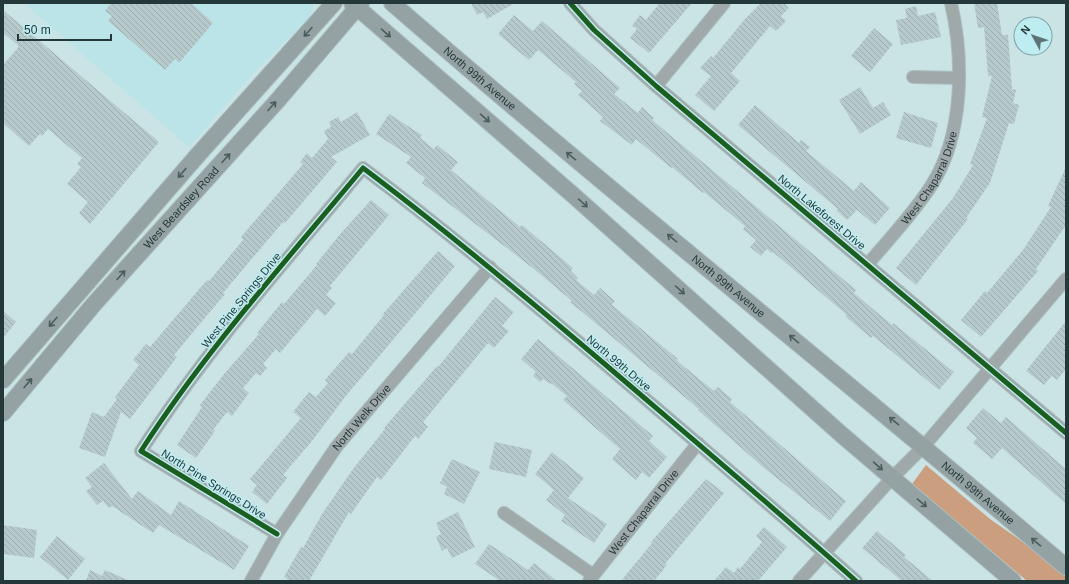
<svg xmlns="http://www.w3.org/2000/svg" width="1069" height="584" font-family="Arial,sans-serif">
<defs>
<pattern id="building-back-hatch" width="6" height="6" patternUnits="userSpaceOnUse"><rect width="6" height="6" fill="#b6cacc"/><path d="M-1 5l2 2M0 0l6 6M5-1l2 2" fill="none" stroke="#9caeb0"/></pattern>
</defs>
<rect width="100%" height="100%" fill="#cae3e5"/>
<path fill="#bae4e8" d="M24,3H313L312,12L307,20L254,72L189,147Z"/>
<path fill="#cc9e80" d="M926,465L990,519L1033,549L1066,577V581H1027L912,484Z"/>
<path fill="url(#building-back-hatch)" d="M111,3H191L213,23L179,63L175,59L165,70L108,21L112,16L105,11Z
M471,3H515L487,19L483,12L477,15Z
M660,3H692L649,53L630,38L637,29L632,26L640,15L646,20Z
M761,3H784L789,8L781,16L786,21L776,31L770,26L731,73L740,81L714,111L695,95L711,76L700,68L711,56L713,58L745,19Z
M974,3H997L1002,35H1008L1012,89L1016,90L1013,103L1019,105L1014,124L1009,123L990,183L966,218L968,219L916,285L896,268L953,198L973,165L970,164L987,118L982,117L992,76H988L984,27L978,28Z
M916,6L918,16L935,12L941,37L901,45L896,20L907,18L905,9Z
M3,10L159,142L90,224L79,213L88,202L67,184L81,167L77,164L82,158L48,129L42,136L40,134L29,146L3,123V65L18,48V45L3,33Z
M514,15L533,31L542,21L620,88L614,94L638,113L642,107L654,118L652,120L856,290L854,293L892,325L893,323L954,372L939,390L873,336L871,338L845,316L847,315L773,252L771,253L767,249L761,256L750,247L756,240L743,229L745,226L704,192L703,193L672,167L671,168L636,139L632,145L600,121L603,117L578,95L582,91L574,84L576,82L538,50L529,60L498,34Z
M874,28L893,44L870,72L851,56Z
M860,87L873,108L883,102L891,115L860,134L839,100Z
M755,105L799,143L801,140L810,147L806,151L854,191L861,182L890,208L875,225L857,210L847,220L836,210L838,209L738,125Z
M357,112L370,135L331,157L337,162L285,223L283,222L223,293L225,294L174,355L177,357L130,419L121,412L105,457L79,448L92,412L104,417L117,399L115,397L139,365L133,360L146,344L150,347L207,280L209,281L243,240L241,237L303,164L300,162L307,153L312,158L328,139L324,131L331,127L329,122L338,117L341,122Z
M904,112L938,123L931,148L896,138Z
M389,114L422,135L420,138L434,149L437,145L458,162L451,170L520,227L522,225L573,268L571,271L578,278L576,280L594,295L600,288L615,301L612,305L678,359L676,360L714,391L718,387L732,399L730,402L846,501L830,521L763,467L698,410L699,409L570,302L572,301L534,269L422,183L425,178L406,163L411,157L376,134Z
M1066,167V225L1036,269L1038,271L981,337L961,320L985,291L987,293L1023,250L1051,207L1048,206Z
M371,200L389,215L330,286L332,288L326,295L336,303L325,316L317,309L280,353L276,349L263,364L267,368L260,376L256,373L243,388L249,393L232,416L227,412L213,430L215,431L196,458L177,445L202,407L200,405L224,374L259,334L257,333L282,302L284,304L317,265L316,264L341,233Z
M438,251L455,266L345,397L312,441L283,475L287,478L267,504L252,492L257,485L250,479L301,418L293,412L309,392L316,397L328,383L325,380L349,352L352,354L384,315L383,314Z
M495,297L514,312L502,326L509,331L494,348L488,343L423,422L428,427L418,439L415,436L381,480L377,477L351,514L349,512L309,581H290L284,577L301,547L303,548L322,514L353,469L385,429L384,428L437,366L438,367Z
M3,311L16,322L3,338Z
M1066,321V369L1057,380L1052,376L1044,385L1026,371Z
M538,339L653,436L649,441L667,457L649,478L642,472L636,480L612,459L620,449L563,400L567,396L551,383L550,384L543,379L540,382L533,376L536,372L521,359Z
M983,408L1001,423L1006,417L1066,469V504L1002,448L992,459L973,443L977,438L966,428Z
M495,442L532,450L526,477L489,469Z
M552,452L584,478L568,498L607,524L594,543L561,521L565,515L546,500L554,490L535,474Z
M452,459L480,472L464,504L444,494L447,487L440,483Z
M104,463L132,499L138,491L171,515L179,501L249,546L234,570L159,525L153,533L112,506L109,508L103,501L97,505L86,491L92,487L85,478Z
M706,479L724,493L665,564L667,565L654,581H621L652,543L651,542Z
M458,512L475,547L452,558L447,548L442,551L436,537L441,534L436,523Z
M3,525L37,530L34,558L3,554Z
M764,527L787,547L758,581H714L726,567L734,573L738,567L740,569L762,542L756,536Z
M877,531L906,555L904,557L933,581H902L862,548Z
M57,536L85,559L68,580L40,557Z
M489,544L528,570L534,563L557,581H500L475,564Z
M90,570L102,576L105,570L130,581H86Z"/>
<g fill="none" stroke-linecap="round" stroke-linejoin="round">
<g stroke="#abbfc0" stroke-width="14">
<g id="minor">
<path d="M570,3L594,30L656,86L1066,433"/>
<path d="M913,77L959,78"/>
<path d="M656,86L724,3"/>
<path id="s1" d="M868,264C889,239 913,214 931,186C964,135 964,60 951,3"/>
<path d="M504,513L593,575"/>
<path d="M277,534L141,451C206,350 287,260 363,168C447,231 527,298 607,366C690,437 774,508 856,581"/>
<path id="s2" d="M251,581L277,534L337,446L490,267"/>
<path id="s3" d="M589,581L698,443"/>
<path d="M799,581L892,478L924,446L1066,279"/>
</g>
</g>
<g stroke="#abbfc0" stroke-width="18">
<g id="major">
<path d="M352,3L573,195L842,435L1013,581"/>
<path id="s4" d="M392,3C613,195 843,377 1066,567"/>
<path d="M3,380L197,156L334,3"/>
<path id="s5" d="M3,413L94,304L278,100L361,3"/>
</g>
</g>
<use href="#minor" stroke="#a0a9aa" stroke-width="12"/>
<use href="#major" stroke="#94a2a4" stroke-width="16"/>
<g stroke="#beedf1" stroke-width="8">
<path id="cycleway" d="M570,3L594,30L656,86L1066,433
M277,534L141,451C206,350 287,260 363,168C447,231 527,298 607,366C690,437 774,508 856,581"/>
</g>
<use href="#cycleway" stroke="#1b5e20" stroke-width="5"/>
</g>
<defs><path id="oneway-shaft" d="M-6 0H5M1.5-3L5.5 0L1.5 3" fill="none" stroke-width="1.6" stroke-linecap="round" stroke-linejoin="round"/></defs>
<g stroke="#4b5c5e">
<use href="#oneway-shaft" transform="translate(308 32) rotate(132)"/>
<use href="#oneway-shaft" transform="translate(386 33) rotate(41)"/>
<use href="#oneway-shaft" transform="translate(272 106) rotate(-48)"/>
<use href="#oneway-shaft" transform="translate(485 118) rotate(41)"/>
<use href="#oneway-shaft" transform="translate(571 156) rotate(-141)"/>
<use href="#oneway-shaft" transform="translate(226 158) rotate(-48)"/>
<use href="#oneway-shaft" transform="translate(182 173) rotate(131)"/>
<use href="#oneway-shaft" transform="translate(583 203) rotate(42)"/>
<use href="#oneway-shaft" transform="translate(672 238) rotate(-141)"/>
<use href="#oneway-shaft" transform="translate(121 275) rotate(-48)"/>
<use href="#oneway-shaft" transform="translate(680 290) rotate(42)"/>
<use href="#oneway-shaft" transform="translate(53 322) rotate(131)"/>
<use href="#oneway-shaft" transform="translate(794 339) rotate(-141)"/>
<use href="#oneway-shaft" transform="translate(28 383) rotate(-50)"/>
<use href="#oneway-shaft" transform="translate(894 421) rotate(-141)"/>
<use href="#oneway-shaft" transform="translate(878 466) rotate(41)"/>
<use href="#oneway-shaft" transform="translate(922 503) rotate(40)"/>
<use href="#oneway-shaft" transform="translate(1036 542) rotate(-140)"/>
</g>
<g text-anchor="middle" stroke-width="3" stroke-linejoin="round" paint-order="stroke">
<g font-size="11" fill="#243739" stroke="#beedf1">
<text dy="4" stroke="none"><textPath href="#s4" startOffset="116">North 99th Avenue</textPath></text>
<text dy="4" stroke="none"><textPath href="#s1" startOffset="107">West Chaparral Drive</textPath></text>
<text dy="4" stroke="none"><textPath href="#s5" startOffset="272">West Beardsley Road</textPath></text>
<text transform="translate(822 212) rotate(40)" y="4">North Lakeforest Drive</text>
<text dy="4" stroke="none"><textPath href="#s4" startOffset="440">North 99th Avenue</textPath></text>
<text transform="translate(241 300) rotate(-51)" y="4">West Pine Springs Drive</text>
<text transform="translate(619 363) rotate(40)" y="4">North 99th Drive</text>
<text dy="4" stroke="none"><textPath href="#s2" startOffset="198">North Welk Drive</textPath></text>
<text transform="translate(214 484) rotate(32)" y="4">North Pine Springs Drive</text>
<text dy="4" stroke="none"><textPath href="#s4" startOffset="764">North 99th Avenue</textPath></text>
<text dy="4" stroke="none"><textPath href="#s3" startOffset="88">West Chaparral Drive</textPath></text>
</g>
</g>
<rect width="1069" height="584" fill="none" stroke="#243739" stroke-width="8"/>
<g transform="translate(1033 36) rotate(310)"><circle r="19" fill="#beedf1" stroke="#80a4a7"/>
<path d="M0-3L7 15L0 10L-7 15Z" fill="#5e7375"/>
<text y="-6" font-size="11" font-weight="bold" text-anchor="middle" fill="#243739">N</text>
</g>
<path d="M18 34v6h93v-6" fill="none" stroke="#243739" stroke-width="2"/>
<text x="24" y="34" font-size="12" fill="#243739" stroke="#beedf1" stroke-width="3" paint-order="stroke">50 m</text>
</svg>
